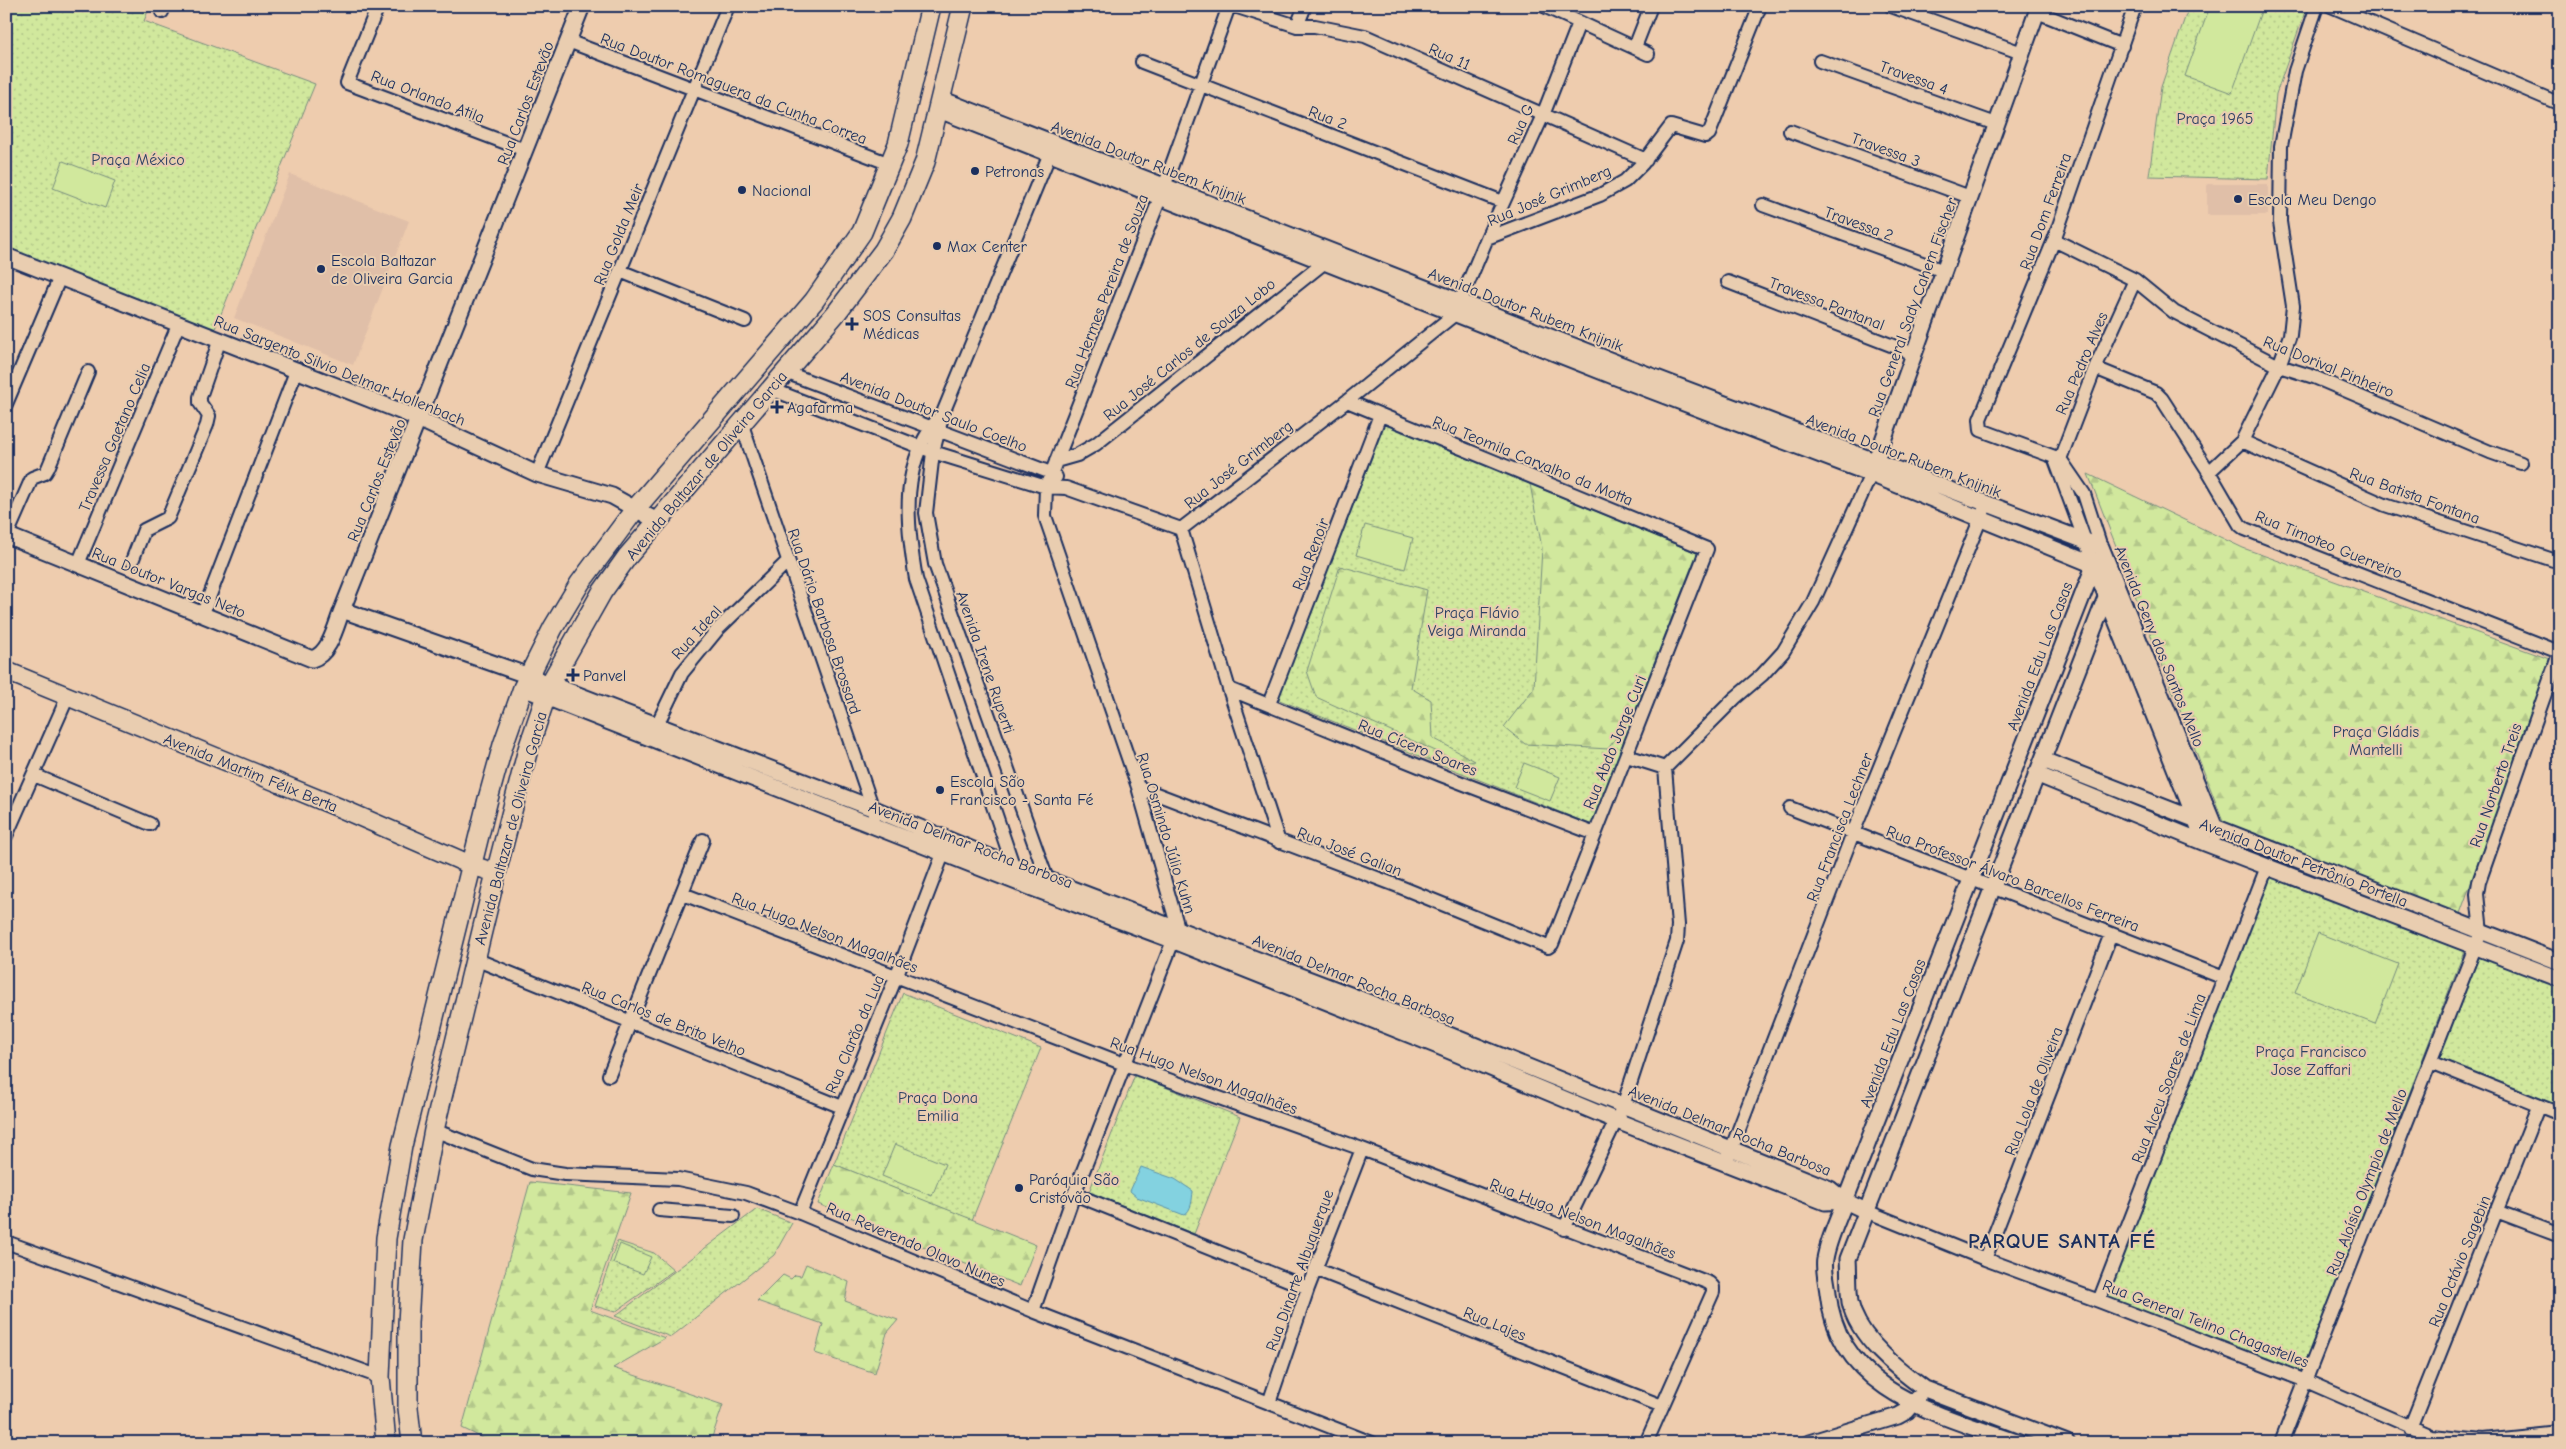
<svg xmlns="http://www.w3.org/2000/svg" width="2566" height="1449" font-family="'Comic Neue',sans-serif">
<defs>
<pattern id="grass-dots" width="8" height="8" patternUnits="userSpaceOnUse" patternTransform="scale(1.25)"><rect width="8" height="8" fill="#d1e89d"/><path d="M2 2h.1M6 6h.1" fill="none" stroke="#b3c78a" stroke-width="1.8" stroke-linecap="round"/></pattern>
<pattern id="forest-firs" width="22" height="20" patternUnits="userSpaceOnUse" patternTransform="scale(1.25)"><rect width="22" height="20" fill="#d1e89d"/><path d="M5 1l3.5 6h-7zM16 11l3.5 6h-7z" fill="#b3c78a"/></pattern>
</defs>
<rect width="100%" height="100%" fill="#eeccae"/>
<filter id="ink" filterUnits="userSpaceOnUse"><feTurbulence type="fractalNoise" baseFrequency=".02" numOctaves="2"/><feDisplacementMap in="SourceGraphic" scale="10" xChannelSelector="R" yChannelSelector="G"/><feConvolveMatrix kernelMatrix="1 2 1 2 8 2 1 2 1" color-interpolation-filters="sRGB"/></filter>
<g filter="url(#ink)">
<path fill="#e0bfa8" d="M290,174L409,221L353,365L234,318Z
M2207,184H2268V215H2207Z"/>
<path fill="url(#grass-dots)" stroke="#768c7e" d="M6,6H150L144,21L315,84L214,331L6,248Z
M2189,6H2307L2276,94L2268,179L2149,176L2161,87Z
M1385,424L1697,553L1592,825L1277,699Z
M2270,874L2465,949L2302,1372L2107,1297Z
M2480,954L2560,986V1089L2554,1105L2439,1058Z
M903,993L1041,1048L972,1220L834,1164Z
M1135,1075L1240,1117L1194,1234L1089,1192Z
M757,1209L792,1223L774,1255L671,1337L615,1316Z
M617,1241L654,1253L674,1270L615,1312L595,1306Z"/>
<path fill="url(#forest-firs)" stroke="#768c7e" d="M2088,474L2243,548L2552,660L2458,919L2225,826Z
M1530,484L1697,553L1636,709L1608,749L1525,744L1504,727L1534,688L1542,548Z
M1340,566L1427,590L1411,688L1431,700L1433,738L1475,761L1462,763L1316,697L1307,671Z
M834,1164L1036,1245L1020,1286L818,1204Z
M530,1182L631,1193L590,1310L665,1338L613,1368L723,1405L710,1443H493L462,1428Z
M806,1264L849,1282L845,1301L898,1320L887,1333L875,1373L815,1353L823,1324L757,1301L783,1275L791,1279L795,1275L801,1276Z"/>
<path fill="#d1e89d" stroke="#768c7e" d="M2210,6H2263L2232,93L2185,76Z
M63,161L115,181L105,208L53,188Z
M1365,525L1413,538L1405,569L1356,555Z
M1524,763L1560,777L1550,801L1514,787Z
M2318,933L2398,964L2375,1024L2295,993Z
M895,1144L945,1164L932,1196L882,1176Z
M620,1244L651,1257L643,1274L613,1263Z"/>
<path fill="#83d2e0" stroke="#5991ac" d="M1141,1167L1175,1179L1193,1191C1192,1200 1192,1210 1184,1215L1137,1197L1130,1191Z"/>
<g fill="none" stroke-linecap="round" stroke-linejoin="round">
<g stroke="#1b2f5e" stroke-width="16">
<path id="minor" d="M378,6L347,83L525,150
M1234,6L1297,26H1315L1365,36L1646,160
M1544,6L1648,54
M1891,6L2022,53
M2331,6L2560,104
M162,12L164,6
M2037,12L2122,46
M1297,26L1305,6
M568,41L890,164
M1635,47L1651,6
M1820,61L1996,124
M1142,62L1503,202
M1790,131L1970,197
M1763,205L1944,271
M1487,238L1543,115L1579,23
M2054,240L2135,280L2174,312L2279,366L2314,377L2490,452L2521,463
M620,271L745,321
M1728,282L1914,354
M2095,368L2156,393L2162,399L2209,472L2240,525L2245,529L2559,652
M785,372L1051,473L1056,477
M771,389L933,452L1046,487L1066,488L1181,529
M6,404L60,277
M943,413C899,460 906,522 916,579L1016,874
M741,422L875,815
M2242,441L2385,505L2553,560
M2054,457L2094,565
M2060,459L1981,430L1980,419L2054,240L2135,6
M2060,459L2095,368L2135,280
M2060,459L2084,494L2101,547
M1056,461L1077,455L1096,444L1330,258
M2209,472L2242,441L2279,366L2290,335L2293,306L2280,222L2281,146L2295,71L2317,6
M537,474L728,6
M1181,529L1347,401L1455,314L1487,238L1600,195L1625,181L1643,163L1671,126L1705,136L1709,134L1760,6
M1181,529L1229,689L1279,842
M7,535L32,478L45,473L48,468L88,372
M132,561L144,530L168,518L207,425L209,416L200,403V397L220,339
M78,564L179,323
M203,613L297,369
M1229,689L1441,775L1595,834
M1269,704L1380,415
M653,733L682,673L718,629L787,562
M1627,756L1665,768
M1665,768L1735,698L1762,675L1783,652L1813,602L1871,474
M34,775L150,824
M1138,787L1398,886L1548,947L1552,944L1707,549L1347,401
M1790,808L2224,978
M6,836L68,696
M1049,885L935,564L926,513L933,452L943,413L1053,146
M683,894L1124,1064L1362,1149L1709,1283L1713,1287V1292L1646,1443
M475,959L842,1107
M2430,1062L2560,1114
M609,1075L703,840
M434,1130L532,1169L565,1174L678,1179L746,1193L800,1213L1033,1311L1372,1443
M1726,1163L1853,833L1984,510
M1074,1194L1308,1288
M659,1210L733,1216
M1866,1211L1985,1259L2099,1301L2306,1381L2432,1436L2483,1441L2560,1433
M2496,1211L2560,1235
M800,1213L896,977L946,846
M1564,1229L1623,1106L1677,941L1678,925L1665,768
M6,1242L380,1377
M1985,1259L2111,934
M1315,1269L1662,1406
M2099,1301L2267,867
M1033,1311L1074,1194L1178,928L1138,787L1045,516L1046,487L1160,198L1229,6
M1269,1403L1308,1288L1362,1149
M2410,1428L2538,1107
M2281,1443L2481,932L2477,894L2479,882L2560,651"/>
</g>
<g stroke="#1b2f5e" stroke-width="19">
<path id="tertiary" d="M941,99L1617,363L2101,547
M939,110L1613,376L1871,474L2094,565L2205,843
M6,256L405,413L537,474L612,496L657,521
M1872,471L2039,6
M6,535L312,659C330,654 336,625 342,610L582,6
M2101,547L2217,833
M342,610L529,676L872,808L1014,867L1355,997L1830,1189L1845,1201L1866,1211
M523,688L1019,883L1172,940L1438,1046L1617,1121L1825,1202L1845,1201
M2043,760L2560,962
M2036,774L2205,843L2560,979
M1809,1443L1898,1416L1907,1411L1918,1398
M2019,1443C1941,1415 1838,1393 1828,1293C1827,1283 1823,1269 1825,1259C1828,1240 1838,1220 1845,1201L2096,561
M2067,1443L1925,1389C1897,1369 1857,1337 1850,1302C1848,1288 1849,1273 1848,1259L2113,579"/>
</g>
<g stroke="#1b2f5e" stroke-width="21">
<path id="secondary" d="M6,671L340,808L471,865L496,873"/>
</g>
<g stroke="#1b2f5e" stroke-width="22">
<path id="primary" d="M386,1443L380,1377L386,1238L402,1146L488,799L503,745L523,688L553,628L580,583L636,508L814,301L862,232L898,144L931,6
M412,1443L408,1408V1323L413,1240L434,1130L496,873L528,749L550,684L602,592L627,557L837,312L884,250L902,218L925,162L963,6"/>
</g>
<use href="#minor" stroke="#e9cdb0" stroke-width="12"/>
<use href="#tertiary" stroke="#e9cdb0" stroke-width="15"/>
<use href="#secondary" stroke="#e9cdb0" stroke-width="18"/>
<use href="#primary" stroke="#e9cdb0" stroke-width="19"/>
</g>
</g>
<g fill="#1b2f5e" stroke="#e9cdb0" stroke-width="2">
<circle cx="975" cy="171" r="5"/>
<circle cx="742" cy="190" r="5"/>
<circle cx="2238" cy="199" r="5"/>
<circle cx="937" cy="246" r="5"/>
<circle cx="321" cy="269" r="5"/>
<path d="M849.5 316.5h5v5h5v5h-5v5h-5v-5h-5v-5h5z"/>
<path d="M774.5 399.5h5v5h5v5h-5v5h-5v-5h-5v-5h5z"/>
<path d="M570.5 667.5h5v5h5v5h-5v5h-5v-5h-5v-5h5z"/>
<circle cx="940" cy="790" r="5"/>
<circle cx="1019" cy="1188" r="5"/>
</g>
<g text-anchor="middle" stroke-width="4" stroke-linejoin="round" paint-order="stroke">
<g font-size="16" fill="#1b2f5e" stroke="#e9cdb0">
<text transform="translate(1450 56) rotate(24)" y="6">Rua 11</text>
<text transform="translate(1914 77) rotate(20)" y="6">Travessa 4</text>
<text transform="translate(734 88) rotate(21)" y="6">Rua Doutor Romaguera da Cunha Correa</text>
<text transform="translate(428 96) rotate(21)" y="6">Rua Orlando Atila</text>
<text transform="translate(525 103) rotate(-69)" y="6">Rua Carlos Estevão</text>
<text transform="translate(1328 117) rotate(21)" y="6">Rua 2</text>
<text transform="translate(1520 124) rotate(-66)" y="6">Rua G</text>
<text transform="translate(1886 149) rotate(20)" y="6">Travessa 3</text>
<text transform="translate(1149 162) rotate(21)" y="6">Avenida Doutor Rubem Knijnik</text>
<text transform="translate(1549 195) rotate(-23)" y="6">Rua José Grimberg</text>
<text transform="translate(2045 211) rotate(-70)" y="6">Rua Dom Ferreira</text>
<text transform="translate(1859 223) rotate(20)" y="6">Travessa 2</text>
<text transform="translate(618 234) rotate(-68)" y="6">Rua Golda Meir</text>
<text transform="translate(1106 291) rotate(-69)" y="6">Rua Hermes Pereira de Souza</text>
<text transform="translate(1827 303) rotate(21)" y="6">Travessa Pantanal</text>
<text transform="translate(1912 307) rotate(-70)" y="6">Rua General Sady Cahem Fischer</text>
<text transform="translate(1526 309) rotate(21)" y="6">Avenida Doutor Rubem Knijnik</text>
<text transform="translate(1189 349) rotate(-39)" y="6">Rua José Carlos de Souza Lobo</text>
<text transform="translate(2081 363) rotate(-67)" y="6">Rua Pedro Alves</text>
<text transform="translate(2329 366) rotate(22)" y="6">Rua Dorival Pinheiro</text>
<text transform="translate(340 370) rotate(22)" y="6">Rua Sargento Silvio Delmar Hollenbach</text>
<text transform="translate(934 411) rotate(21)" y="6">Avenida Doutor Saulo Coelho</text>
<text transform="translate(114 437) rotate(-67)" y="6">Travessa Gaetano Celia</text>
<text transform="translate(1904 455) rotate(21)" y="6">Avenida Doutor Rubem Knijnik</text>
<text transform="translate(1533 460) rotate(22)" y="6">Rua Teomila Carvalho da Motta</text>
<text transform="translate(1238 464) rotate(-38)" y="6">Rua José Grimberg</text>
<text transform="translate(706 465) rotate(-50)" y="6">Avenida Baltazar de Oliveira Garcia</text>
<text transform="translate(376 480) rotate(-68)" y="6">Rua Carlos Estevão</text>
<text transform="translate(2415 495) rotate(20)" y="6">Rua Batista Fontana</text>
<text transform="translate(2329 544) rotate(22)" y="6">Rua Timoteo Guerreiro</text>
<text transform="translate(1310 554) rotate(-69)" y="6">Rua Renoir</text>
<text transform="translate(169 582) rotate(22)" y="6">Rua Doutor Vargas Neto</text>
<text transform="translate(825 621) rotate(71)" y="6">Rua Dário Barbosa Brossard</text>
<text transform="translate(696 632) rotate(-48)" y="6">Rua Ideal</text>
<text transform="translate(2160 646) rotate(68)" y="6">Avenida Geny dos Santos Mello</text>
<text transform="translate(2039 656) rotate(-69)" y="6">Avenida Edu Las Casas</text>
<text transform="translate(986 662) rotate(71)" y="6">Avenida Irene Ruperti</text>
<text transform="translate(1614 742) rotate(-68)" y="6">Rua Abdo Jorge Curi</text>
<text transform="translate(1418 747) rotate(22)" y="6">Rua Cícero Soares</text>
<text transform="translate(251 772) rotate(22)" y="6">Avenida Martim Félix Berta</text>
<text transform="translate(2495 785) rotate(-71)" y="6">Rua Norberto Treis</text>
<text transform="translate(1839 827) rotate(-69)" y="6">Rua Francisca Lechner</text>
<text transform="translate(510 828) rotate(-75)" y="6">Avenida Baltazar de Oliveira Garcia</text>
<text transform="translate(1167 833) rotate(73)" y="6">Rua Osmindo Júlio Kuhn</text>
<text transform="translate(971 844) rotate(21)" y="6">Avenida Delmar Rocha Barbosa</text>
<text transform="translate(1350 851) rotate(21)" y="6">Rua José Galian</text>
<text transform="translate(2304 862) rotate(21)" y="6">Avenida Doutor Petrônio Portella</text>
<text transform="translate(2013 878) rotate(21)" y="6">Rua Professor Álvaro Barcellos Ferreira</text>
<text transform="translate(825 932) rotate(21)" y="6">Rua Hugo Nelson Magalhães</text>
<text transform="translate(1354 979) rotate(22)" y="6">Avenida Delmar Rocha Barbosa</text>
<text transform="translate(664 1018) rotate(22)" y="6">Rua Carlos de Brito Velho</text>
<text transform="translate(1892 1033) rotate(-69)" y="6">Avenida Edu Las Casas</text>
<text transform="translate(854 1034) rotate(-67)" y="6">Rua Clarão da Lua</text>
<text transform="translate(1204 1075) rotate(20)" y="6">Rua Hugo Nelson Magalhães</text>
<text transform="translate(2168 1078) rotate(-69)" y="6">Rua Alceu Soares de Lima</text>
<text transform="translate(2033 1091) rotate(-69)" y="6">Rua Lola de Oliveira</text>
<text transform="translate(1730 1130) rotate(22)" y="6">Avenida Delmar Rocha Barbosa</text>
<text transform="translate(2366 1182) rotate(-69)" y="6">Rua Aloísio Olympio de Mello</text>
<text transform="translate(1583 1218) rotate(21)" y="6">Rua Hugo Nelson Magalhães</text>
<text transform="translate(916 1244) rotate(23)" y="6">Rua Reverendo Olavo Nunes</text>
<text transform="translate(2459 1261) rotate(-68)" y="6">Rua Octávio Sagebin</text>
<text transform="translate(1299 1270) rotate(-70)" y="6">Rua Dinarte Albuquerque</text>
<text transform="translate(1495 1323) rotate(22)" y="6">Rua Lajes</text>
<text transform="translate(2206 1323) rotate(21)" y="6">Rua General Telino Chagastelles</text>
</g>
<g font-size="16" fill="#2d4264" stroke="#e9cdb0">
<text x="2215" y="124">Praça 1965</text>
<text x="138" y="165">Praça México</text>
<text x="1477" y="618">Praça Flávio<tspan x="1477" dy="18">Veiga Miranda</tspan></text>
<text x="2376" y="737">Praça Gládis<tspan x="2376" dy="18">Mantelli</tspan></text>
<text x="2311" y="1057">Praça Francisco<tspan x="2311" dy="18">Jose Zaffari</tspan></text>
<text x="938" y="1103">Praça Dona<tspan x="938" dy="18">Emilia</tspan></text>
</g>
<g font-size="16" fill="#1b2f5e" stroke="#e9cdb0" text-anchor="start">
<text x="985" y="177">Petronas</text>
<text x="752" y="196">Nacional</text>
<text x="2248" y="205">Escola Meu Dengo</text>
<text x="947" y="252">Max Center</text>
<text x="331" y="266">Escola Baltazar<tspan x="331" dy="18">de Oliveira Garcia</tspan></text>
<text x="863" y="321">SOS Consultas<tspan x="863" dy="18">Médicas</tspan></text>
<text x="787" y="413">Agafarma</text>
<text x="583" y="681">Panvel</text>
<text x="950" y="787">Escola São<tspan x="950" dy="18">Francisco - Santa Fé</tspan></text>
<text x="1029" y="1185">Paróquia São<tspan x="1029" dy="18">Cristóvão</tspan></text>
</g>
<g font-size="21" font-weight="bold" letter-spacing="1" fill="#1b2f5e" stroke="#e9cdb0">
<text x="2062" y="1248">PARQUE SANTA FÉ</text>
</g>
</g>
<rect width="2566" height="1449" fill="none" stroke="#e9cdb0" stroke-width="25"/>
<rect x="12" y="12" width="2541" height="1424" fill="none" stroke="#1b2f5e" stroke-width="2" filter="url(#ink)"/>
</svg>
